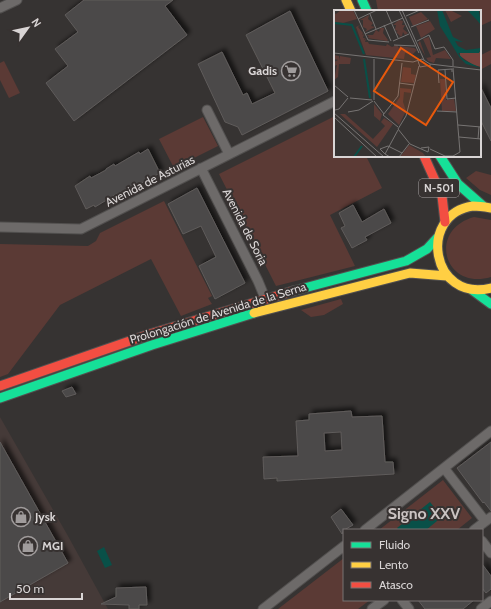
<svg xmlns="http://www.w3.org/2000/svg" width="491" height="609" font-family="Cabin,sans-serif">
<defs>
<filter id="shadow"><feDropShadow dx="3.5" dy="-3.5" stdDeviation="2" flood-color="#0009"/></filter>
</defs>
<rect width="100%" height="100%" fill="#363332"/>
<path fill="#453a38" d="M0,417L68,536L108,609H0Z"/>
<path fill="#5b3a35" d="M376,0H491V21L480,26V11H378Z
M491,50V64L480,70V52L481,55Z
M4,61L20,93L9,98L0,80V63Z
M335,116V156H366L382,188L330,215L355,266L276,286L219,174Z
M203,117L218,146L174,168L159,139Z
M476,171L491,175V195L480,190L466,178Z
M164,201L212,296L208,298L212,304L181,316L151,259L60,305L8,374L0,377V244L88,246L96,241L100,233Z
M474,217L491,220V277C444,291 427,230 474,217Z
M341,299L343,304L324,315L311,317L301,310Z
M443,480L472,518L457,530H379Z
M344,558V600H370L358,609H278Z"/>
<path fill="#095048" d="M430,502L442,517L426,530H399L397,528Z
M104,547L112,565L105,568L97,551Z"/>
<path fill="#4b4848" stroke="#5f5c5b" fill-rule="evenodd" filter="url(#shadow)" d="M84,0H173L165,6L187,35L74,121L46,83L68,66L55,49L78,32L65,15Z
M290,11L328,91L242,135L238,127L225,122L198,64L222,52L243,95L247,93L252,104L275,93L246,35Z
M480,86L491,108V141L480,119Z
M148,149L160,173L119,195L118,193L95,207L94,205L86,209L75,186L90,176L91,178L106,170V169L114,164L115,166L139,152L140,154Z
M197,188L245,283L215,299L199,266L216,257L201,226L183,234L168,204Z
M353,205L362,222L384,209L391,223L365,237L367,240L352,248L341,228L345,226L339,213Z
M72,387L76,394L66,397L62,391Z
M351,411L352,417L382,416L385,462H393L394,474L277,481V478L264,479L263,457L298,456L296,421L309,420V414ZM341,432L342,450L325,451L324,433Z
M0,442L68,563L0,602Z
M491,442V511L484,502L483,503L457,468Z
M341,509L353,525L344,530L342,534L331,517Z
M482,564L491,576V589L486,593L482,588Z
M146,587L147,605H139V609H129V605L101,604L116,597V588Z
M418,600H474L463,609H425Z"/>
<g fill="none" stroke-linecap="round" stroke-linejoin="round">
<g stroke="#52504f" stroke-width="11">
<path id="street" d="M0,8L17,0
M207,110L229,154
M201,168L258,281L265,298
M0,227L81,229L335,101
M444,468L485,521
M365,530L491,431
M474,530L491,517
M482,541L491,553
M402,600L409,609
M263,609L344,546
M372,609L384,600
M481,609L491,601"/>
</g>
<g stroke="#52504f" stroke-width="11">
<path id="fast" d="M362,0L367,11
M440,156L458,184L483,206
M472,290L491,304
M293,291L406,261L427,249L437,238
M0,398L152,345L254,313"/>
</g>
<g stroke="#52504f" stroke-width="11">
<path id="slow" d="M346,0L351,11
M491,208C485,207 478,206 473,206C417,214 431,303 491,288
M254,313L410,273L447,276"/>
</g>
<g stroke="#52504f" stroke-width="11">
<path id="jam" d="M424,156L442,196L445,222
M0,386L150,334L293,291"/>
</g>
<use href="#street" stroke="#6d6a69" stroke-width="9"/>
<use href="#fast" stroke="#16e098" stroke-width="9"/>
<use href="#slow" stroke="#ffcf43" stroke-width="9"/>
<use href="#jam" stroke="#f24e42" stroke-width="9"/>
</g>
<defs>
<g id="supermarket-ring" transform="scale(1)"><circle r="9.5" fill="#373231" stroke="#a09c9c" stroke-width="1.5"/><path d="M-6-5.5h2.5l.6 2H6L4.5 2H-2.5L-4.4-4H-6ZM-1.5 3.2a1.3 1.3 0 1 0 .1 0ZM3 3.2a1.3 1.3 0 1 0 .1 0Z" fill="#a09c9c"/></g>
<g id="shop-ring" transform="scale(1)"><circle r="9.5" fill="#373231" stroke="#a09c9c" stroke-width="1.5"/><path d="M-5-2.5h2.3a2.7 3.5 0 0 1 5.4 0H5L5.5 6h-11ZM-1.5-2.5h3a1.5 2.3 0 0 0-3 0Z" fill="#a09c9c"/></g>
</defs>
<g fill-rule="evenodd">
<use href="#supermarket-ring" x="291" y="71"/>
<use href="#shop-ring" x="21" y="517"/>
<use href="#shop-ring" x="28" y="546"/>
</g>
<g text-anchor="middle" stroke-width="4" stroke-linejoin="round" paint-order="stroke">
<rect fill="#373231" stroke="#a8a4a4" stroke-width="1" x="419" y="179" width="40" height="18" rx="3"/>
<g font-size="11" font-weight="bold" fill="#d9d5d5">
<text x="439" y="192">N-501</text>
</g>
<g font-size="12" font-weight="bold" fill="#d9d5d5" stroke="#373231" text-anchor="start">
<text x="277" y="75" text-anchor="end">Gadis</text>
<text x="35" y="521">Jysk</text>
<text x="42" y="550">MGI</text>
</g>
<g font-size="12" fill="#d9d5d5" stroke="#373231">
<text transform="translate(150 181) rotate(-27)" y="4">Avenida de Asturias</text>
<text transform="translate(245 227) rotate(63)" y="4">Avenida de Soria</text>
<text transform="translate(218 313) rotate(-17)" y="4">Prolongación de Avenida de la Serna</text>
</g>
<g font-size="16" font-weight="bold" fill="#cac3c2" stroke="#373231">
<text x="424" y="519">Signo XXV</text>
</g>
</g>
<g transform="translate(334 10)">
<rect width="147" height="147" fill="#363332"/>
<path d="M7,0H19L23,9L9,13L0,12V3L2,4ZM111,0H116L128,6L117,12ZM87,2L94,9L79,16L75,7ZM35,5L34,9L39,13L37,16L41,17L31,22L33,19L29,17V10H26ZM65,10L69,11L68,15H71L69,19L74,23L71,25L69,22L68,26L64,27L66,26L62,22L64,21L61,20L62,15H59ZM96,11L101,19L87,28L82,16ZM26,15L24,17L29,23L28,25L30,24L29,28H31L30,30L32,29L31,32H34L35,34L52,36L53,34L58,37L63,35L65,38L66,36L80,38L83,40L79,44L71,43L70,49L32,45L22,17ZM46,18H50L49,23L54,30L53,31L33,28L35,27L33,25H39L42,20L45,22L46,19L47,21ZM95,27L99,45L111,40L117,49L102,48L100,53L94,51L84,33L86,31L92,48L97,47L89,29ZM0,45L5,46V50L6,46L17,48L16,54H5L4,67L0,70L3,55L0,56V52L4,50L0,49ZM69,57L77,58V64L82,65L80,73L67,72ZM106,69H111L112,90L120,89L122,101H108ZM66,78L77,79V83L70,82L69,92L72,101L65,115L54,104L66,87ZM40,94L48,104L46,111L40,106ZM6,104H11L39,129L51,116L47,112L50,108L59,114L43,137ZM75,135L89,143L92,147H66Z" fill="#5b3a35"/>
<path d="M126,41L147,42V57L139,55L126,46Z" fill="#79433d"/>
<path d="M103,0H108L119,27L129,32L121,31L124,36L132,40L147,38L145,43H124L130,50L147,58L132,54L126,48L106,16ZM133,0L145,1L147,15L142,9Z" fill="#095048"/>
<path fill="none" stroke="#095048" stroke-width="2" d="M0,13L18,15L30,44M30,49L36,88M20,147L28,136"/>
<path fill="none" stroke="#777473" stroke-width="1" d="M20,0L34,30L55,32M52,0L64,28M65,0L85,43M68,0L90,50M36,4L42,19M72,6L86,0M24,9L43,0M50,15L57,31M77,17L95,10M31,24L69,8M59,31L75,24M83,31L95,25L101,39L110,37L119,50V56M60,35L81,36M0,43L79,52L88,49L96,54L147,60M84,51L86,57L97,55M85,56L72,106L64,119L76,134L94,142M111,60L113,89L122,88M65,73L80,75M105,73L104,60L118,59V62M0,75L14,87M16,88L38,90M40,90V49M40,91L50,104M1,100L5,99L14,88M103,101L123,102M14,102L25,100L39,91M0,103L50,147M0,107L43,147M124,115L147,117M64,117L49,105L64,86L68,53M125,127L147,129M144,129L145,117M87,138L95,137L94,142M96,139L111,146H119L126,142L119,58M51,144L46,139L54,136L68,143M56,147L51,144L64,120M65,147L75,134"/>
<path fill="#e8590c" fill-opacity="0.15" stroke="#e8590c" stroke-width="2" d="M67,38L119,72L92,115L40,81Z"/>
<rect width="147" height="147" fill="none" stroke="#d9d5d5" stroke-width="2"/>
</g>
<rect x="343" y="529" width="140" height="72" fill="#373231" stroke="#787373"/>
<rect x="351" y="542" width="20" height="6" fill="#16e098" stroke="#787373"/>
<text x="379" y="549" font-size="12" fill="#d9d5d5">Fluido</text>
<rect x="351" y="562" width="20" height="6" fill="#ffcf43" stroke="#787373"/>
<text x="379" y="569" font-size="12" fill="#d9d5d5">Lento</text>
<rect x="351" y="582" width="20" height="6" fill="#f24e42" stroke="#787373"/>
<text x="379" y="589" font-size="12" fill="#d9d5d5">Atasco</text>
<g transform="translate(28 28) rotate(57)" stroke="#373231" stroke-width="3" paint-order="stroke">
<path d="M0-3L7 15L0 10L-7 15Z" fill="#d9d5d5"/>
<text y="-6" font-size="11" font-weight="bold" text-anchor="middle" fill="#d9d5d5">N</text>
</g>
<path d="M10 593v6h72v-6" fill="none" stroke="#d9d5d5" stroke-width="2"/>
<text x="16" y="593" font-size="12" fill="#d9d5d5" stroke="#373231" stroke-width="3" paint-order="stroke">50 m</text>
</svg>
